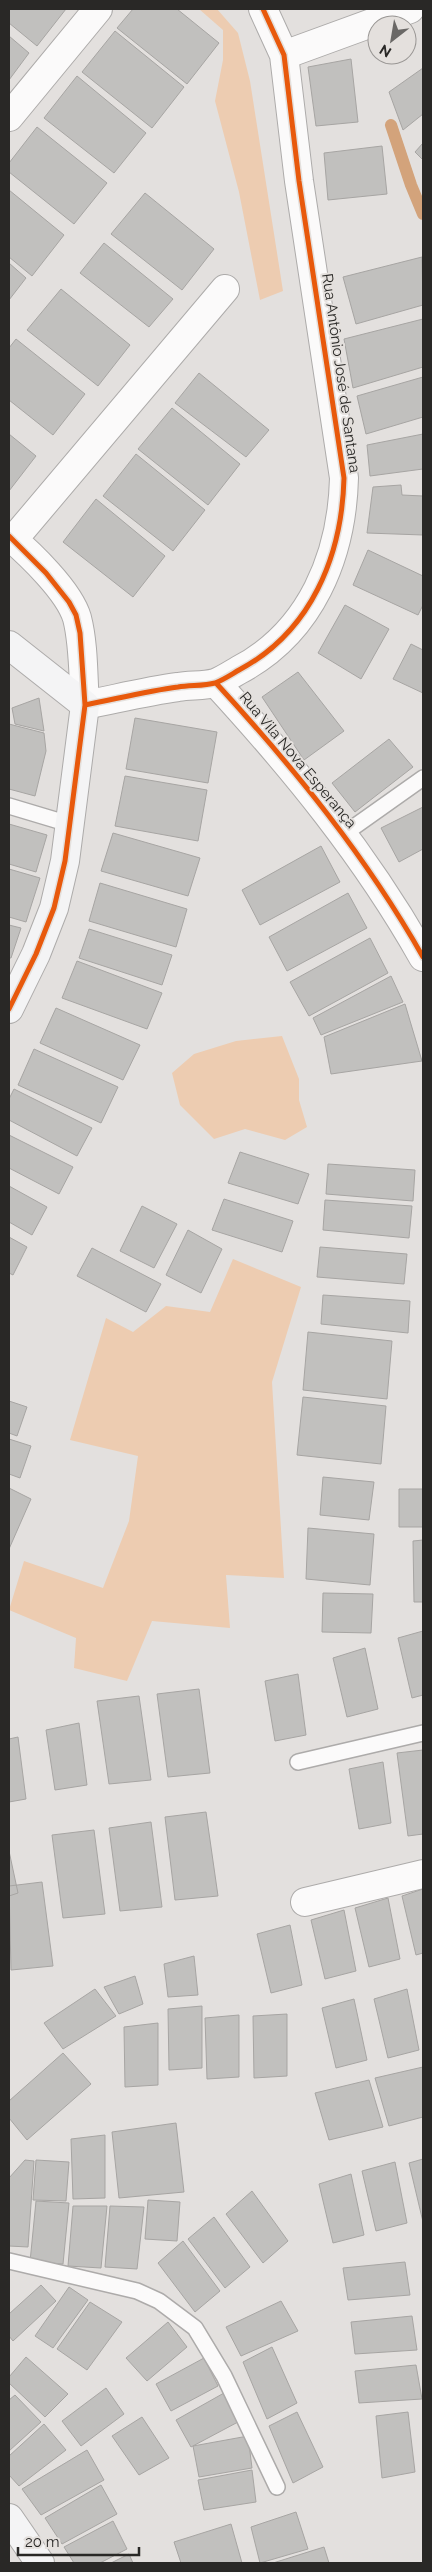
<svg xmlns="http://www.w3.org/2000/svg" width="432" height="2572" font-family="Raleway,sans-serif">
<rect width="100%" height="100%" fill="#e3e0de"/>
<path fill="#edccb1" d="M199,9H217L238,33L250,81L283,291L260,300L239,192L215,101L223,60V30Z
M282,1036L299,1079V1100L307,1127L285,1140L245,1129L214,1139L180,1105L172,1073L194,1054L236,1041Z
M233,1259L301,1287L272,1382L284,1578L226,1575L230,1628L152,1621L127,1681L74,1668L76,1638L9,1610L24,1561L103,1588L129,1521L138,1456L70,1440L106,1318L133,1332L166,1306L210,1312Z"/>
<g fill="none" stroke-linecap="round" stroke-linejoin="round">
<path stroke="#d3a37b" stroke-width="12" d="M391,125L411,185L423,214"/>
</g>
<path fill="#c1c0be" stroke="#a7a5a3" d="M9,9H66L37,46L9,23Z
M133,9H177L219,43L187,84L117,28Z
M115,31L184,87L152,128L82,72Z
M9,36L29,53L9,80Z
M351,59L358,122L316,126L308,67Z
M423,68V114L403,130L389,92Z
M77,76L146,133L114,173L44,118Z
M37,127L107,183L74,224L9,172V163Z
M423,143V160L415,152Z
M382,146L387,194L328,200L324,153Z
M9,190L64,235L32,276L9,257Z
M145,193L214,249L182,290L111,234Z
M104,243L173,299L149,327L80,273Z
M422,257L423,305L356,324L343,277Z
M9,263L26,278L9,300Z
M61,289L130,345L98,386L27,330Z
M423,319V367L353,388L344,339Z
M16,339L85,394L53,435L9,400V348Z
M199,373L269,430L246,457L175,403Z
M423,377V417L366,434L357,396Z
M172,408L240,464L208,505L138,449Z
M9,434L36,456L9,491Z
M423,434V469L370,476L367,445Z
M136,454L205,510L173,551L103,496Z
M401,485L402,495L423,496V535L367,533L373,487Z
M96,499L165,556L133,597L63,542Z
M368,550L423,576V605L418,615L353,585Z
M345,605L389,629L361,679L318,653Z
M411,644L423,650V693L393,679Z
M298,672L344,731L304,760L262,697Z
M39,698L44,731L15,724L12,708Z
M135,718L217,732L208,783L126,769Z
M9,724L44,733L46,751L35,796L9,789Z
M389,739L413,767L355,812L332,783Z
M125,776L207,790L198,841L115,826Z
M423,807V849L399,862L381,828Z
M9,824L47,835L36,872L9,864Z
M113,833L200,858L188,896L101,871Z
M321,846L340,882L260,925L242,890Z
M9,869L40,878L26,922L9,917Z
M100,883L187,909L176,947L89,921Z
M348,893L367,928L287,971L269,937Z
M9,925L21,928L11,958H9Z
M89,929L172,955L162,985L79,958Z
M370,938L388,973L309,1016L290,982Z
M77,961L162,993L147,1029L62,998Z
M391,976L403,1002L321,1035L313,1018Z
M405,1004L422,1061L331,1074L324,1037Z
M56,1008L140,1045L123,1080L40,1043Z
M34,1049L118,1087L101,1123L18,1085Z
M14,1089L92,1128L77,1156L9,1120V1099Z
M9,1135L73,1167L59,1194L9,1168Z
M240,1152L309,1174L298,1204L228,1183Z
M328,1164L415,1170L413,1201L326,1194Z
M9,1186L47,1207L32,1235L9,1222Z
M224,1199L293,1221L282,1252L212,1230Z
M325,1200L412,1206L409,1238L323,1230Z
M142,1206L177,1224L154,1268L120,1251Z
M188,1230L222,1249L201,1293L166,1275Z
M9,1237L27,1247L13,1275L9,1273Z
M320,1247L407,1254L404,1284L317,1277Z
M92,1248L161,1284L146,1312L77,1276Z
M323,1295L410,1301L408,1333L321,1324Z
M308,1332L392,1341L387,1399L303,1390Z
M303,1397L386,1406L381,1464L297,1455Z
M9,1401L27,1407L17,1436L9,1433Z
M9,1439L31,1446L20,1478L9,1474Z
M323,1477L374,1482L369,1520L320,1515Z
M9,1488L31,1499L9,1549Z
M399,1489H423V1527H399Z
M308,1528L374,1534L370,1585L306,1579Z
M423,1540V1602H414L413,1541Z
M323,1593L373,1594L371,1633L322,1632Z
M423,1631V1695L412,1698L398,1638Z
M365,1648L378,1709L347,1717L333,1658Z
M298,1674L306,1735L275,1741L265,1681Z
M199,1689L210,1773L168,1777L157,1694Z
M139,1696L151,1780L109,1784L97,1701Z
M79,1723L87,1785L55,1790L46,1730Z
M18,1737L26,1799L9,1802V1739Z
M423,1750V1834L408,1836L397,1753Z
M383,1762L391,1823L359,1829L349,1769Z
M206,1812L218,1896L175,1900L165,1817Z
M151,1822L162,1907L120,1911L109,1828Z
M94,1830L105,1914L63,1918L52,1835Z
M9,1851L18,1893L9,1896Z
M42,1882L53,1966L11,1970L9,1886Z
M423,1889V1953L416,1955L402,1896Z
M388,1898L400,1959L369,1967L355,1908Z
M344,1910L356,1971L325,1979L311,1920Z
M290,1925L302,1985L271,1993L257,1934Z
M194,1956L198,1995L168,1997L164,1964Z
M135,1976L143,2004L119,2014L104,1987Z
M95,1989L116,2016L63,2049L44,2023Z
M407,1989L419,2050L388,2058L374,1999Z
M354,1999L367,2060L336,2068L322,2008Z
M202,2006V2068L169,2070L168,2009Z
M287,2014V2076L254,2078L253,2016Z
M239,2015V2077L207,2079L205,2018Z
M158,2023V2085L125,2087L124,2027Z
M63,2053L91,2084L27,2140L9,2118V2101Z
M423,2067V2117L389,2126L375,2078Z
M369,2080L383,2127L329,2140L315,2093Z
M176,2123L184,2192L119,2198L112,2132Z
M105,2135V2198L73,2199L71,2139Z
M423,2159V2222L409,2163Z
M25,2160L34,2161L28,2247L9,2246V2178Z
M36,2160L69,2162L66,2201L33,2200Z
M395,2162L407,2223L376,2231L362,2171Z
M351,2174L364,2235L333,2243L319,2184Z
M252,2191L288,2241L263,2263L226,2214Z
M148,2200L180,2202L177,2241L145,2239Z
M36,2201L69,2203L63,2264L30,2262Z
M73,2206H107L101,2268L68,2266Z
M110,2206L144,2207L137,2269L105,2267Z
M214,2217L250,2267L225,2288L188,2239Z
M183,2241L220,2291L195,2312L158,2263Z
M405,2262L410,2295L348,2300L343,2268Z
M41,2285L56,2301L13,2341L9,2336V2314Z
M69,2287L88,2300L53,2348L35,2336Z
M281,2301L298,2331L241,2356L226,2327Z
M90,2302L122,2322L87,2370L57,2349Z
M412,2316L417,2350L355,2354L351,2322Z
M168,2322L187,2347L147,2381L126,2358Z
M272,2347L297,2403L267,2419L243,2362Z
M26,2357L68,2394L45,2417L9,2383V2377Z
M204,2358L218,2386L171,2411L156,2384Z
M416,2365L422,2399L359,2403L355,2371Z
M106,2388L124,2414L81,2446L62,2421Z
M224,2393L238,2422L191,2447L176,2420Z
M15,2395L41,2422L9,2451V2400Z
M297,2412L323,2467L293,2483L269,2426Z
M408,2412L415,2472L382,2478L376,2416Z
M142,2417L169,2458L139,2475L112,2436Z
M44,2424L66,2450L19,2486L9,2475V2456Z
M248,2436L252,2468L199,2477L193,2446Z
M87,2450L104,2480L41,2515L22,2489Z
M252,2470L256,2502L204,2510L198,2480Z
M101,2485L117,2514L62,2544L45,2518Z
M296,2512L308,2549L260,2563L251,2527Z
M113,2521L127,2549L100,2563H74L64,2547Z
M231,2524L242,2563H181L174,2542Z
M324,2547L329,2563H273Z
M129,2554L133,2563H111Z"/>
<g fill="none" stroke-linecap="round" stroke-linejoin="round">
<g stroke="#adabaa" stroke-width="18">
<path id="lane" d="M9,806L69,824
M344,834L423,778
M298,1762L423,1733
M9,2261L137,2291L159,2301L195,2328L224,2376L277,2487"/>
</g>
<g stroke="#adabaa" stroke-width="30">
<path id="street" d="M284,55L410,9
M9,117L98,9
M9,536C30,554 69,591 77,618C84,645 83,677 85,705C116,699 147,691 178,687C190,685 204,686 215,683C223,680 232,674 239,670C311,632 342,556 344,478L299,181L284,55L263,9
M13,540L225,289
M216,683C294,768 366,856 423,957
M305,1902L423,1874"/>
</g>
<g stroke="#adabaa" stroke-width="30">
<path id="secondary" d="M9,645L85,705L65,861L54,908L36,954L9,1009
M9,2518L40,2563"/>
</g>
<use href="#lane" stroke="#fbfafa" stroke-width="15"/>
<use href="#street" stroke="#fbfafa" stroke-width="28"/>
<use href="#secondary" stroke="#f4f4f5" stroke-width="28"/>
<g stroke="#e4e0dd" stroke-width="8">
<path id="cycleway" d="M9,536L46,573L69,602L76,615L80,633L85,705L65,861L54,908L36,954L9,1009
M216,683C294,768 366,856 423,957
M85,705C116,699 147,691 178,687C190,685 204,686 215,683C223,680 232,674 239,670C311,632 342,556 344,478L299,181L284,55L263,9"/>
</g>
<use href="#cycleway" stroke="#e8590c" stroke-width="5"/>
</g>
<g text-anchor="middle" stroke-width="4" stroke-linejoin="round" paint-order="stroke">
<g font-size="15" fill="#292826" stroke="#e4e0dd">
<text transform="translate(341 373) rotate(82)" y="5">Rua Antônio José de Santana</text>
<text transform="translate(298 760) rotate(50)" y="5">Rua Vila Nova Esperança</text>
</g>
</g>
<rect width="432" height="2572" fill="none" stroke="#292826" stroke-width="20"/>
<g transform="translate(392 40) rotate(211)"><circle r="24" fill="#e4e0dd" stroke="#999694"/>
<path d="M0-4L9 19L0 12L-9 19Z" fill="#6a6866"/>
<text y="-8" font-size="14" font-weight="bold" text-anchor="middle" fill="#292826">N</text>
</g>
<path d="M18 2547v8h121v-8" fill="none" stroke="#292826" stroke-width="2.5"/>
<text x="25" y="2547" font-size="15" fill="#292826" stroke="#e4e0dd" stroke-width="4" paint-order="stroke">20 m</text>
</svg>
